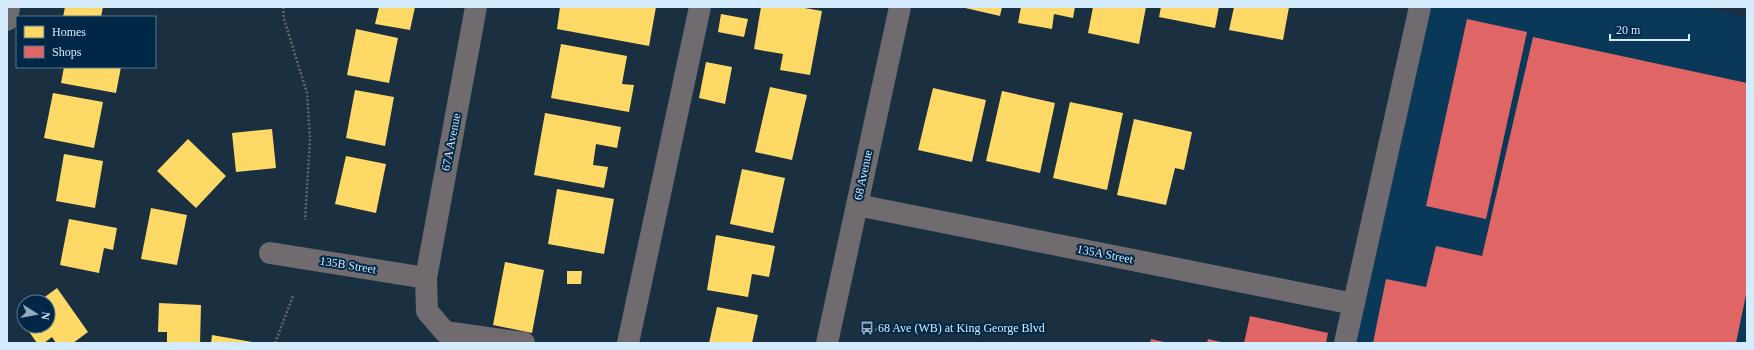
<svg xmlns="http://www.w3.org/2000/svg" width="1754" height="350" font-family="'Times New Roman',serif">
<rect width="100%" height="100%" fill="#1a3041"/>
<path fill="#0a3859" d="M1419,7H1704L1747,17V343H1352Z"/>
<path fill="#ffd966" d="M65,7H103L101,17H63Z
M379,7H415L410,30L375,24Z
M560,7H656L649,46L557,29Z
M761,7H799L822,11L810,75L780,70L783,54L754,49Z
M961,7H1002L1000,16Z
M1021,7H1075L1073,18L1054,14L1052,29L1018,23Z
M1093,7H1146L1139,44L1088,33Z
M1161,7H1219L1215,28L1159,17Z
M1234,7H1289L1283,40L1229,30Z
M721,14L748,19L744,37L718,32Z
M356,29L398,38L389,83L347,75Z
M561,44L627,56L622,84L634,85L629,112L551,98Z
M706,62L732,67L725,104L699,98Z
M64,67H121L116,93L61,83Z
M770,87L807,95L792,160L755,152Z
M933,88L986,100L972,162L918,150Z
M355,90L394,97L385,146L346,138Z
M1002,91L1055,103L1040,173L986,161Z
M53,93L103,102L94,148L44,138Z
M1070,102L1123,113L1107,190L1053,178Z
M545,113L621,127L617,148L596,144L593,165L608,167L604,188L534,175Z
M1134,119L1192,132L1184,170L1175,168L1166,205L1117,195Z
M272,129L276,168L236,172L232,133Z
M188,139L226,176L196,208L157,171Z
M64,154L103,161L95,208L56,201Z
M346,156L386,164L376,213L335,204Z
M742,169L785,178L773,233L730,224Z
M557,189L614,199L604,254L548,244Z
M151,208L187,215L177,265L141,259Z
M69,219L117,228L113,250L104,248L99,273L60,265Z
M716,235L775,246L769,277L752,274L748,297L707,290Z
M505,262L544,270L532,333L493,325Z
M567,271H582L581,284H567Z
M57,288L88,332L73,343H56L52,337L44,343H37L25,326H48V302H38Z
M159,303L201,305L200,343H167V332H158Z
M717,307L758,315L752,343H709Z
M24,312V325L18,316Z
M212,335L252,342V343H211Z"/>
<path fill="#e06666" d="M1467,19L1527,32L1486,219L1426,206Z
M1533,37L1747,83V290L1736,343H1373L1386,279L1426,287L1436,246L1482,256Z
M1250,316L1328,333L1326,343H1244Z
M1151,339L1164,342V343H1150Z
M1208,339L1221,342V343H1207Z"/>
<g fill="none" stroke-linecap="round" stroke-linejoin="round">
<path stroke="#61666f" stroke-width="2.5" stroke-dasharray="2 2" stroke-linecap="butt" d="M283,7L284,19L307,93L310,139L305,220
M867,328L880,330
M275,343L293,296"/>
<path stroke="#6f6b6f" stroke-width="22" d="M476,7L426,278L427,311L445,332L524,343
M7,20L9,7
M857,205L1354,304
M270,253L426,278
M628,343L700,7
M827,343L900,7
M1345,343L1420,7"/>
</g>
<defs>
<g id="bus-bare" transform="scale(1.08)"><path d="M-5-6H5V4H4V6H2V4H-2V6H-4V4H-5ZM-3.5-4V0h7V-4ZM-3.5 1.2v1.5H-2V1.2ZM2 1.2v1.5H3.5V1.2Z" fill="#94aabc" stroke="#002846" stroke-width="2.5" paint-order="stroke"/></g>
</defs>
<g fill-rule="evenodd">
<use href="#bus-bare" x="867" y="328"/>
</g>
<g text-anchor="middle" stroke-width="4" stroke-linejoin="round" paint-order="stroke">
<g font-size="12" fill="#d5ebfe" stroke="#002846">
<text transform="translate(451 142) rotate(-79)" y="4">67A Avenue</text>
<text transform="translate(863 175) rotate(-78)" y="4">68 Avenue</text>
<text transform="translate(1105 254) rotate(11)" y="4">135A Street</text>
<text transform="translate(348 265) rotate(9)" y="4">135B Street</text>
</g>
<g font-size="12" fill="#d5ebfe" stroke="#002846" text-anchor="start">
<text x="878" y="332">68 Ave (WB) at King George Blvd</text>
</g>
</g>
<rect width="1754" height="350" fill="none" stroke="#d5ebfe" stroke-width="16"/>
<rect x="16" y="16" width="140" height="52" fill="#002846" stroke="#557690"/>
<rect x="24" y="26" width="20" height="12" fill="#ffd966" stroke="#557690"/>
<text x="52" y="36" font-size="12" fill="#d5ebfe">Homes</text>
<rect x="24" y="46" width="20" height="12" fill="#e06666" stroke="#557690"/>
<text x="52" y="56" font-size="12" fill="#d5ebfe">Shops</text>
<g transform="translate(36 314) rotate(101)"><circle r="19" fill="#002846" stroke="#557690"/>
<path d="M0-3L7 15L0 10L-7 15Z" fill="#94aabc"/>
<text y="-6" font-size="11" font-weight="bold" text-anchor="middle" fill="#d5ebfe">N</text>
</g>
<path d="M1610 34v6h79v-6" fill="none" stroke="#d5ebfe" stroke-width="2"/>
<text x="1616" y="34" font-size="12" fill="#d5ebfe" stroke="#002846" stroke-width="3" paint-order="stroke">20 m</text>
</svg>
